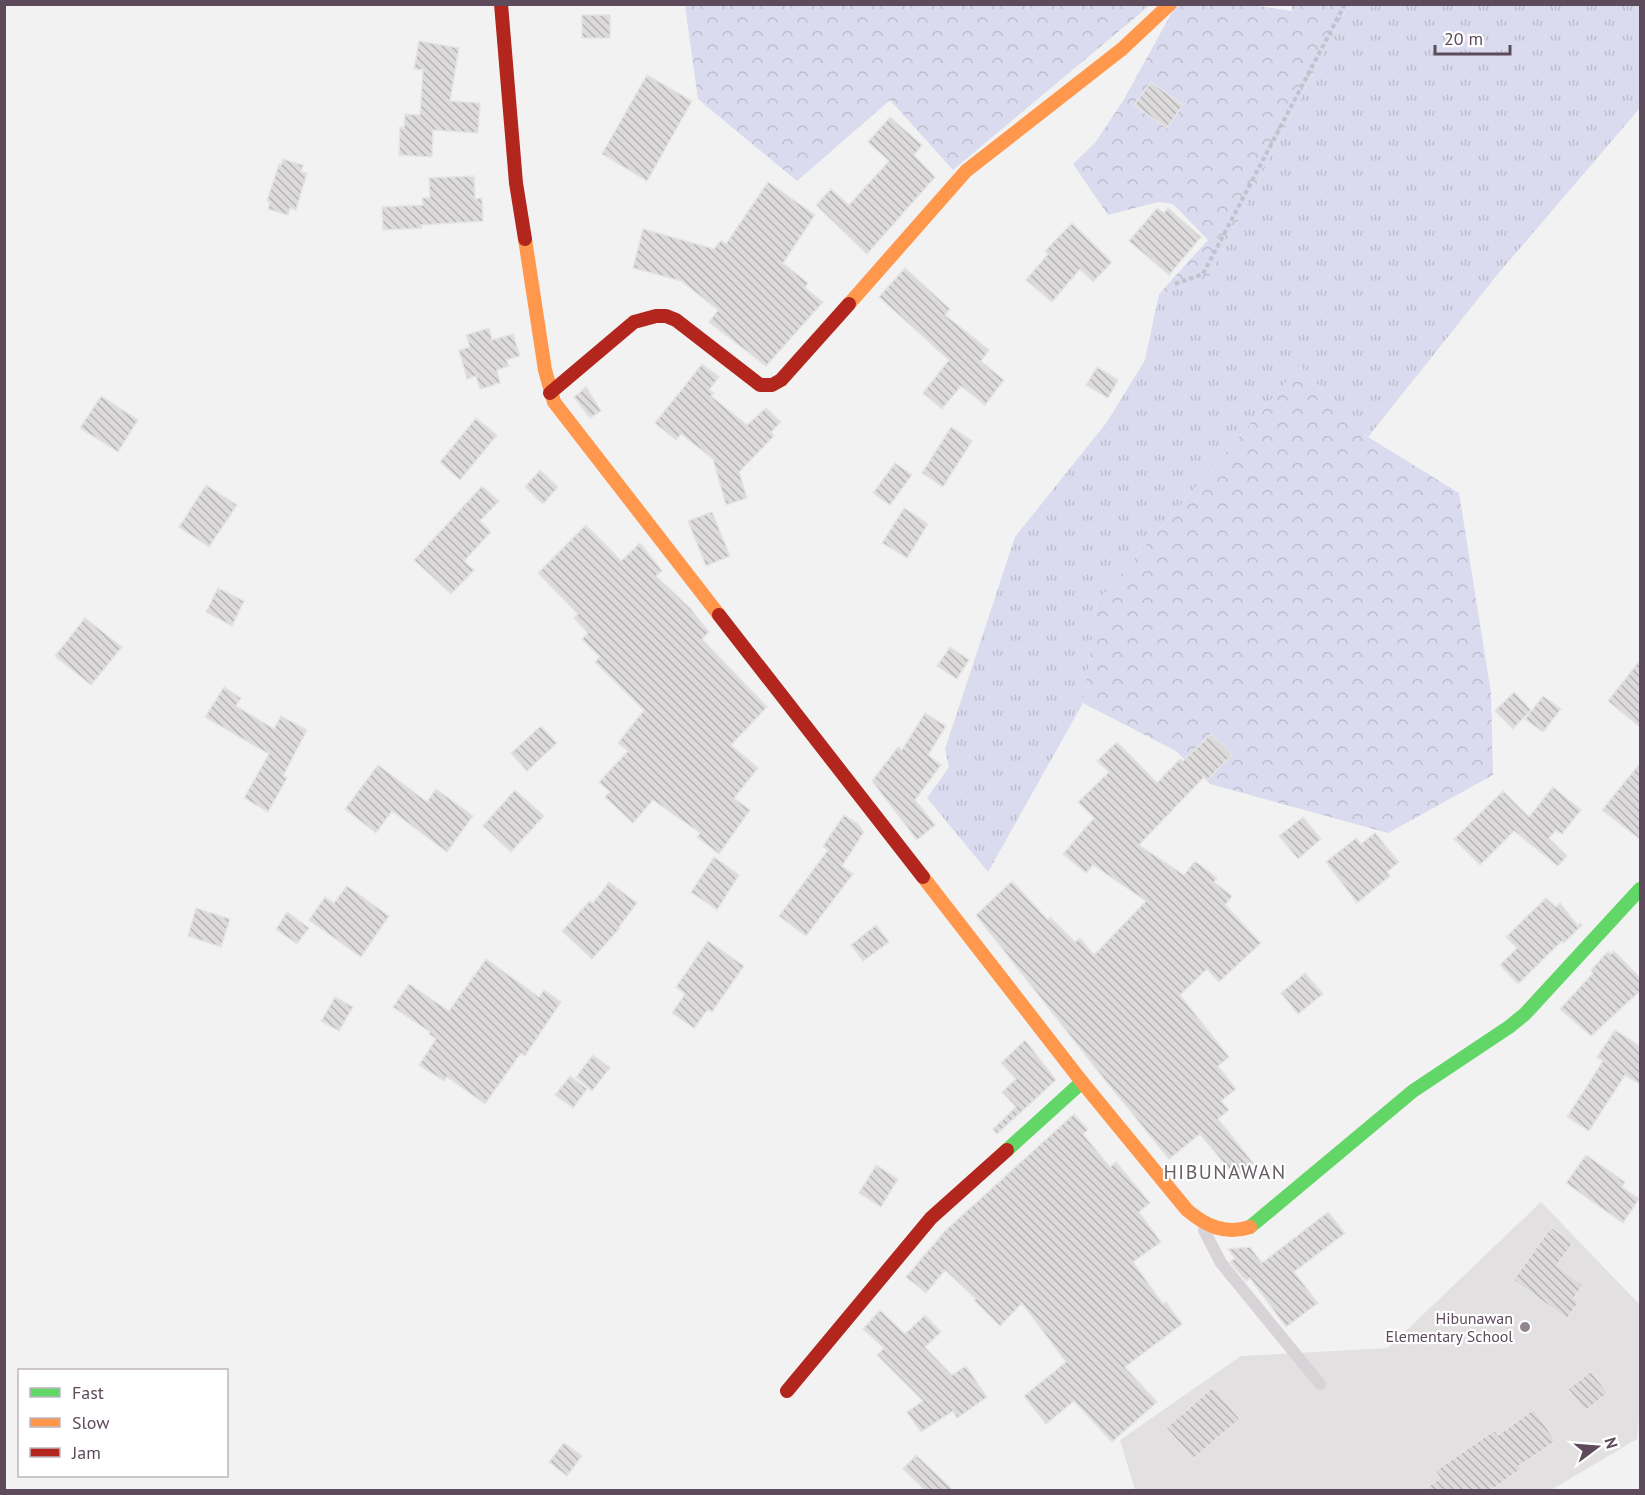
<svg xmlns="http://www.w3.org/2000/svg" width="1645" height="1495" font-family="'PT Sans',sans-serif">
<defs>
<pattern id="grass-tufts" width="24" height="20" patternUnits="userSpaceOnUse" patternTransform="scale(1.5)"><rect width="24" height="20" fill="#dadbee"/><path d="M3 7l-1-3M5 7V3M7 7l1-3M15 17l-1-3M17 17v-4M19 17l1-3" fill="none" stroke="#bebdce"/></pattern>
<pattern id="forest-crowns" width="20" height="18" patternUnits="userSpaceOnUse" patternTransform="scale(1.5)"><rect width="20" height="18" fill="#dadbee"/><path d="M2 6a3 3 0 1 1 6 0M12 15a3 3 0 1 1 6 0" fill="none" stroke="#bebdce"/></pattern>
<pattern id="building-back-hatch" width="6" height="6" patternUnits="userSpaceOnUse" patternTransform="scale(1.5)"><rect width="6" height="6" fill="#dcdadb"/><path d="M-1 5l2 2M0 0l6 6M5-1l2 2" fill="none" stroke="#b6b3b5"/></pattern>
</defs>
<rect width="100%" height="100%" fill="#f2f2f2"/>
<path fill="#e2e0e1" d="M1541,1202L1640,1305V1404L1637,1439L1551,1490H1135L1120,1440L1241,1356L1388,1348Z"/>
<path fill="url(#grass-tufts)" d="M1348,5H1640V108L1497,275L1368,437L1300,366L1097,602L1083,703L988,872L927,798L949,767L945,749L1015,537L1107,422L1145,360L1159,294L1207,281Z"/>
<path fill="url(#forest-crowns)" d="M685,5H1150L953,170L890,100L797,181L698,99Z
M1176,5H1252L1292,11V5H1348L1207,281L1159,294L1208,240L1173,204L1158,202L1108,215L1073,164L1095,143L1123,101Z
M1300,366L1368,437L1459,493L1491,693L1493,775L1388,833L1210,784L1176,751L1083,703L1097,602Z"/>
<path fill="url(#building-back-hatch)" stroke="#e5e4e4" stroke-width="1.5" d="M582,15H610V38H582Z
M419,41L459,48L450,101L480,103L478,133L433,130L432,157L399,155L400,127L404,128L405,114L420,115L423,70L414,69Z
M647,75L692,101L647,181L602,154Z
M1151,82L1183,105L1167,128L1134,105Z
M890,117L922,145L914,155L935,177L867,254L816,205L831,189L849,205L889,161L868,142Z
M283,159L303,165L301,172L307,173L296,210L290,208L288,215L268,209L270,202L267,201L279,164L281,165Z
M474,176L475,199L482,198L483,221L421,225L422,228L383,230L382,207L423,205L422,198H430L429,178Z
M768,182L815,215L783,263L808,283L805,288L823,302L766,366L709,322L718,310L681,281L633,268L643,229L714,249L721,240L726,244Z
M1157,208L1164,213L1168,208L1201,237L1169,275L1129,241Z
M1072,223L1112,262L1093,282L1080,269L1052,302L1026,280L1048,254L1045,251Z
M905,268L950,309L945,315L989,350L981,361L1004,380L985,405L961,386L942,409L923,393L949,360L879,297Z
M489,328L492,340L513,334L520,356L506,360L509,366L497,370L500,383L480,389L476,376L467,379L459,350L470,347L466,335Z
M702,364L719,377L709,390L714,393L711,396L747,425L766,408L781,422L771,432L774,436L739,472L747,498L726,505L713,459L681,434L676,440L655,423Z
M1097,367L1118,380L1108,398L1086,385Z
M586,387L601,411L590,418L574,397Z
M101,396L138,420L118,452L80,428Z
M476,418L497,435L460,480L440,462Z
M951,427L972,441L943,487L922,473Z
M895,463L912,475L890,505L873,493Z
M540,470L558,487L543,504L525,487Z
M206,485L237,505L209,547L179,527Z
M482,486L499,501L480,521L491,532L464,561L474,570L451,594L414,560Z
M904,508L928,524L907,558L882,543Z
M712,512L730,556L706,566L688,521Z
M586,525L621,561L640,543L662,571L656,576L690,608L709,632L702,639L767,707L731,745L758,768L734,798L750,810L719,854L697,837L700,833L653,800L633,823L605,797L610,792L599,782L628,751L618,743L644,710L595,662L600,657L582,639L588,633L574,618L578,614L538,573Z
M218,588L244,601L232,626L206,612Z
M85,618L122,647L91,685L55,656Z
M950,647L969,660L957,679L937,666Z
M1641,659V728L1608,701Z
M224,687L241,698L236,706L274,729L281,716L307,730L283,776L287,778L268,812L244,798L269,754L205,717Z
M1514,692L1531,710L1513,729L1495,711Z
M1543,696L1561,709L1543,732L1525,719Z
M925,713L946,726L928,755L941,765L915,800L935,825L917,840L872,781L898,747L902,750Z
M541,726L557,743L527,771L511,753Z
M1211,734L1232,755L1207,780L1204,777L1139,845L1184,875L1195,861L1217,878L1214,882L1232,896L1225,905L1261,943L1219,982L1207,969L1180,995L1229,1057L1218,1066L1236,1089L1221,1101L1229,1110L1218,1119L1254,1164L1237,1179L1200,1134L1169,1159L1097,1070L976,915L1012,881L1048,920L1050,917L1075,942L1080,938L1094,955L1146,901L1093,865L1086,873L1063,854L1094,818L1078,802L1109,772L1097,761L1117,742L1157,783L1180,759L1183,761Z
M1641,762V840L1602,810Z
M378,765L427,802L436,789L473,816L447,852L392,811L376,833L345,809Z
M1553,787L1581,810L1562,834L1556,830L1549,838L1567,856L1558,866L1514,831L1480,865L1454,839L1503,791L1529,817Z
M515,790L544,816L511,852L483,826Z
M844,815L858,824L864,832L842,866L853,874L806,936L779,916L828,850L823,846Z
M1303,817L1321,839L1298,859L1279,836Z
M1375,833L1399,862L1387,872L1390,876L1357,903L1326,862L1356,838L1361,844Z
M714,857L739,875L717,910L691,892Z
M609,882L637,903L619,927L620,928L592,959L562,931L590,901L593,903Z
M347,886L389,916L361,957L309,920L325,897L334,903Z
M1546,898L1556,907L1560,903L1578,926L1580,923L1582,925L1564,943L1562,941L1518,984L1500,965L1517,948L1506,937Z
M196,908L230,919L221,947L188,936Z
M287,912L309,928L297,944L276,929Z
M876,925L889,942L863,961L851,945Z
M708,941L744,966L712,1012L708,1009L694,1028L672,1013L685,994L676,987Z
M1608,951L1611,954L1614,951L1641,979V990L1591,1036L1560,1009L1593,973L1591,970Z
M486,959L539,997L544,990L561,1002L525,1056L521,1053L485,1104L447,1077L444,1081L419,1065L436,1039L429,1034L430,1032L393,1007L409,984L449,1011Z
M1305,973L1323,994L1298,1014L1281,993Z
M335,997L353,1007L339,1031L321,1021Z
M1615,1030L1641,1047V1085L1625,1075L1589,1131L1567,1117L1603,1061L1597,1057Z
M1025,1040L1056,1080L997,1134L993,1129L1016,1107L1002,1092L1016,1079L1001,1063Z
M593,1055L610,1068L592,1091L576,1077Z
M570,1076L587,1089L573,1108L555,1095Z
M1074,1114L1088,1130L1083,1134L1110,1167L1116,1162L1150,1203L1139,1212L1161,1242L1133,1262L1163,1304L1166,1302L1182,1324L1125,1367L1157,1402L1112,1442L1074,1401L1046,1424L1024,1396L1066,1362L1022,1303L1000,1326L974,1300L976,1299L945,1270L926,1293L906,1277L945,1231Z
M1586,1155L1625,1182L1622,1187L1639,1199L1623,1223L1566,1183Z
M876,1165L898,1179L881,1207L859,1193Z
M1328,1212L1345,1233L1294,1272L1318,1303L1286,1327L1250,1278L1246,1281L1230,1262L1235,1258L1228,1249L1250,1247L1262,1263Z
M1551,1227L1573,1243L1557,1265L1583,1285L1574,1298L1579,1302L1567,1319L1513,1280Z
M880,1310L905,1334L925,1315L941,1332L925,1347L952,1375L966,1366L987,1397L957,1418L953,1411L921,1432L907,1412L923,1401L877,1355L884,1348L863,1329Z
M1591,1371L1608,1393L1585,1411L1568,1389Z
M1213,1387L1240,1419L1193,1459L1166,1428Z
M1534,1409L1556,1441L1519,1466L1521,1469L1490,1491H1422L1440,1478L1435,1471L1495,1430L1498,1435Z
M564,1443L582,1456L567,1476L549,1462Z
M916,1455L954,1491H926L903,1469Z"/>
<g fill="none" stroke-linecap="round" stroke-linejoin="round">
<path stroke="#c4c1cc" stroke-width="4" stroke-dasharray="4.5 3" stroke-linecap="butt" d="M1175,284L1203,274L1345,4"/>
<path stroke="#d7d3d7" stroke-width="12" d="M1204,1230L1221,1263L1320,1384"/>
<path stroke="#63d668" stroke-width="14" d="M1007,1150L1082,1082
M1250,1227L1413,1091L1509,1027L1525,1014L1640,889"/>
<path stroke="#ff974d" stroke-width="14" d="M525,239L545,370L554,402L719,615
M849,304L966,171L1122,49L1170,4
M923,877L1082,1082L1187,1210C1206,1226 1225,1235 1250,1227"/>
<path stroke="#b3261e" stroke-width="14" d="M501,4L516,183L525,239
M550,393L634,322L656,316H666L676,320L760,385H772L781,380L849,304
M719,615L923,877
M787,1391L931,1218L1007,1150"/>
</g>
<circle fill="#918590" stroke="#fff" stroke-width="2" cx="1525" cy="1327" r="6"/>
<g text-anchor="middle" stroke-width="4.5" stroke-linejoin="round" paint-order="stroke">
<g font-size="16" fill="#5d4b5c" stroke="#fff" text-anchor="end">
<text x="1513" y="1324">Hibunawan<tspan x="1513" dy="18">Elementary School</tspan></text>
</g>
<g font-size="20" letter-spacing="1.5" fill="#655e65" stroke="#fff">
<text x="1225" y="1179">HIBUNAWAN</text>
</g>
</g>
<rect width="1645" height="1495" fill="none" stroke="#5d4b5c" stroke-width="12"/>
<rect x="18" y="1369" width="210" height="108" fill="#ffffff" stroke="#beb7be" stroke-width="1.5"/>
<rect x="30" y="1388" width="30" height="9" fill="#63d668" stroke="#beb7be" stroke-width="1.5"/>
<text x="72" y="1399" font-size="18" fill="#5d4b5c">Fast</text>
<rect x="30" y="1418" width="30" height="9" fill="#ff974d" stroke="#beb7be" stroke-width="1.5"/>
<text x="72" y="1429" font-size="18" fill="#5d4b5c">Slow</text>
<rect x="30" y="1448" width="30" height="9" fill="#b3261e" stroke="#beb7be" stroke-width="1.5"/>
<text x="72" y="1459" font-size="18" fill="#5d4b5c">Jam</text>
<g transform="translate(1597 1447) rotate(74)" stroke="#ffffff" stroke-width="4.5" paint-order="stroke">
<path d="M0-4.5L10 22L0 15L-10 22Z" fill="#5d4b5c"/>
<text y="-9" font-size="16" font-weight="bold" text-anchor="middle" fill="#5d4b5c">N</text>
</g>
<path d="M1435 45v9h75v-9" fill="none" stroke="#5d4b5c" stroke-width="3"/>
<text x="1444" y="45" font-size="18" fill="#5d4b5c" stroke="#ffffff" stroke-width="4.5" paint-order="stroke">20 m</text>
</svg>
